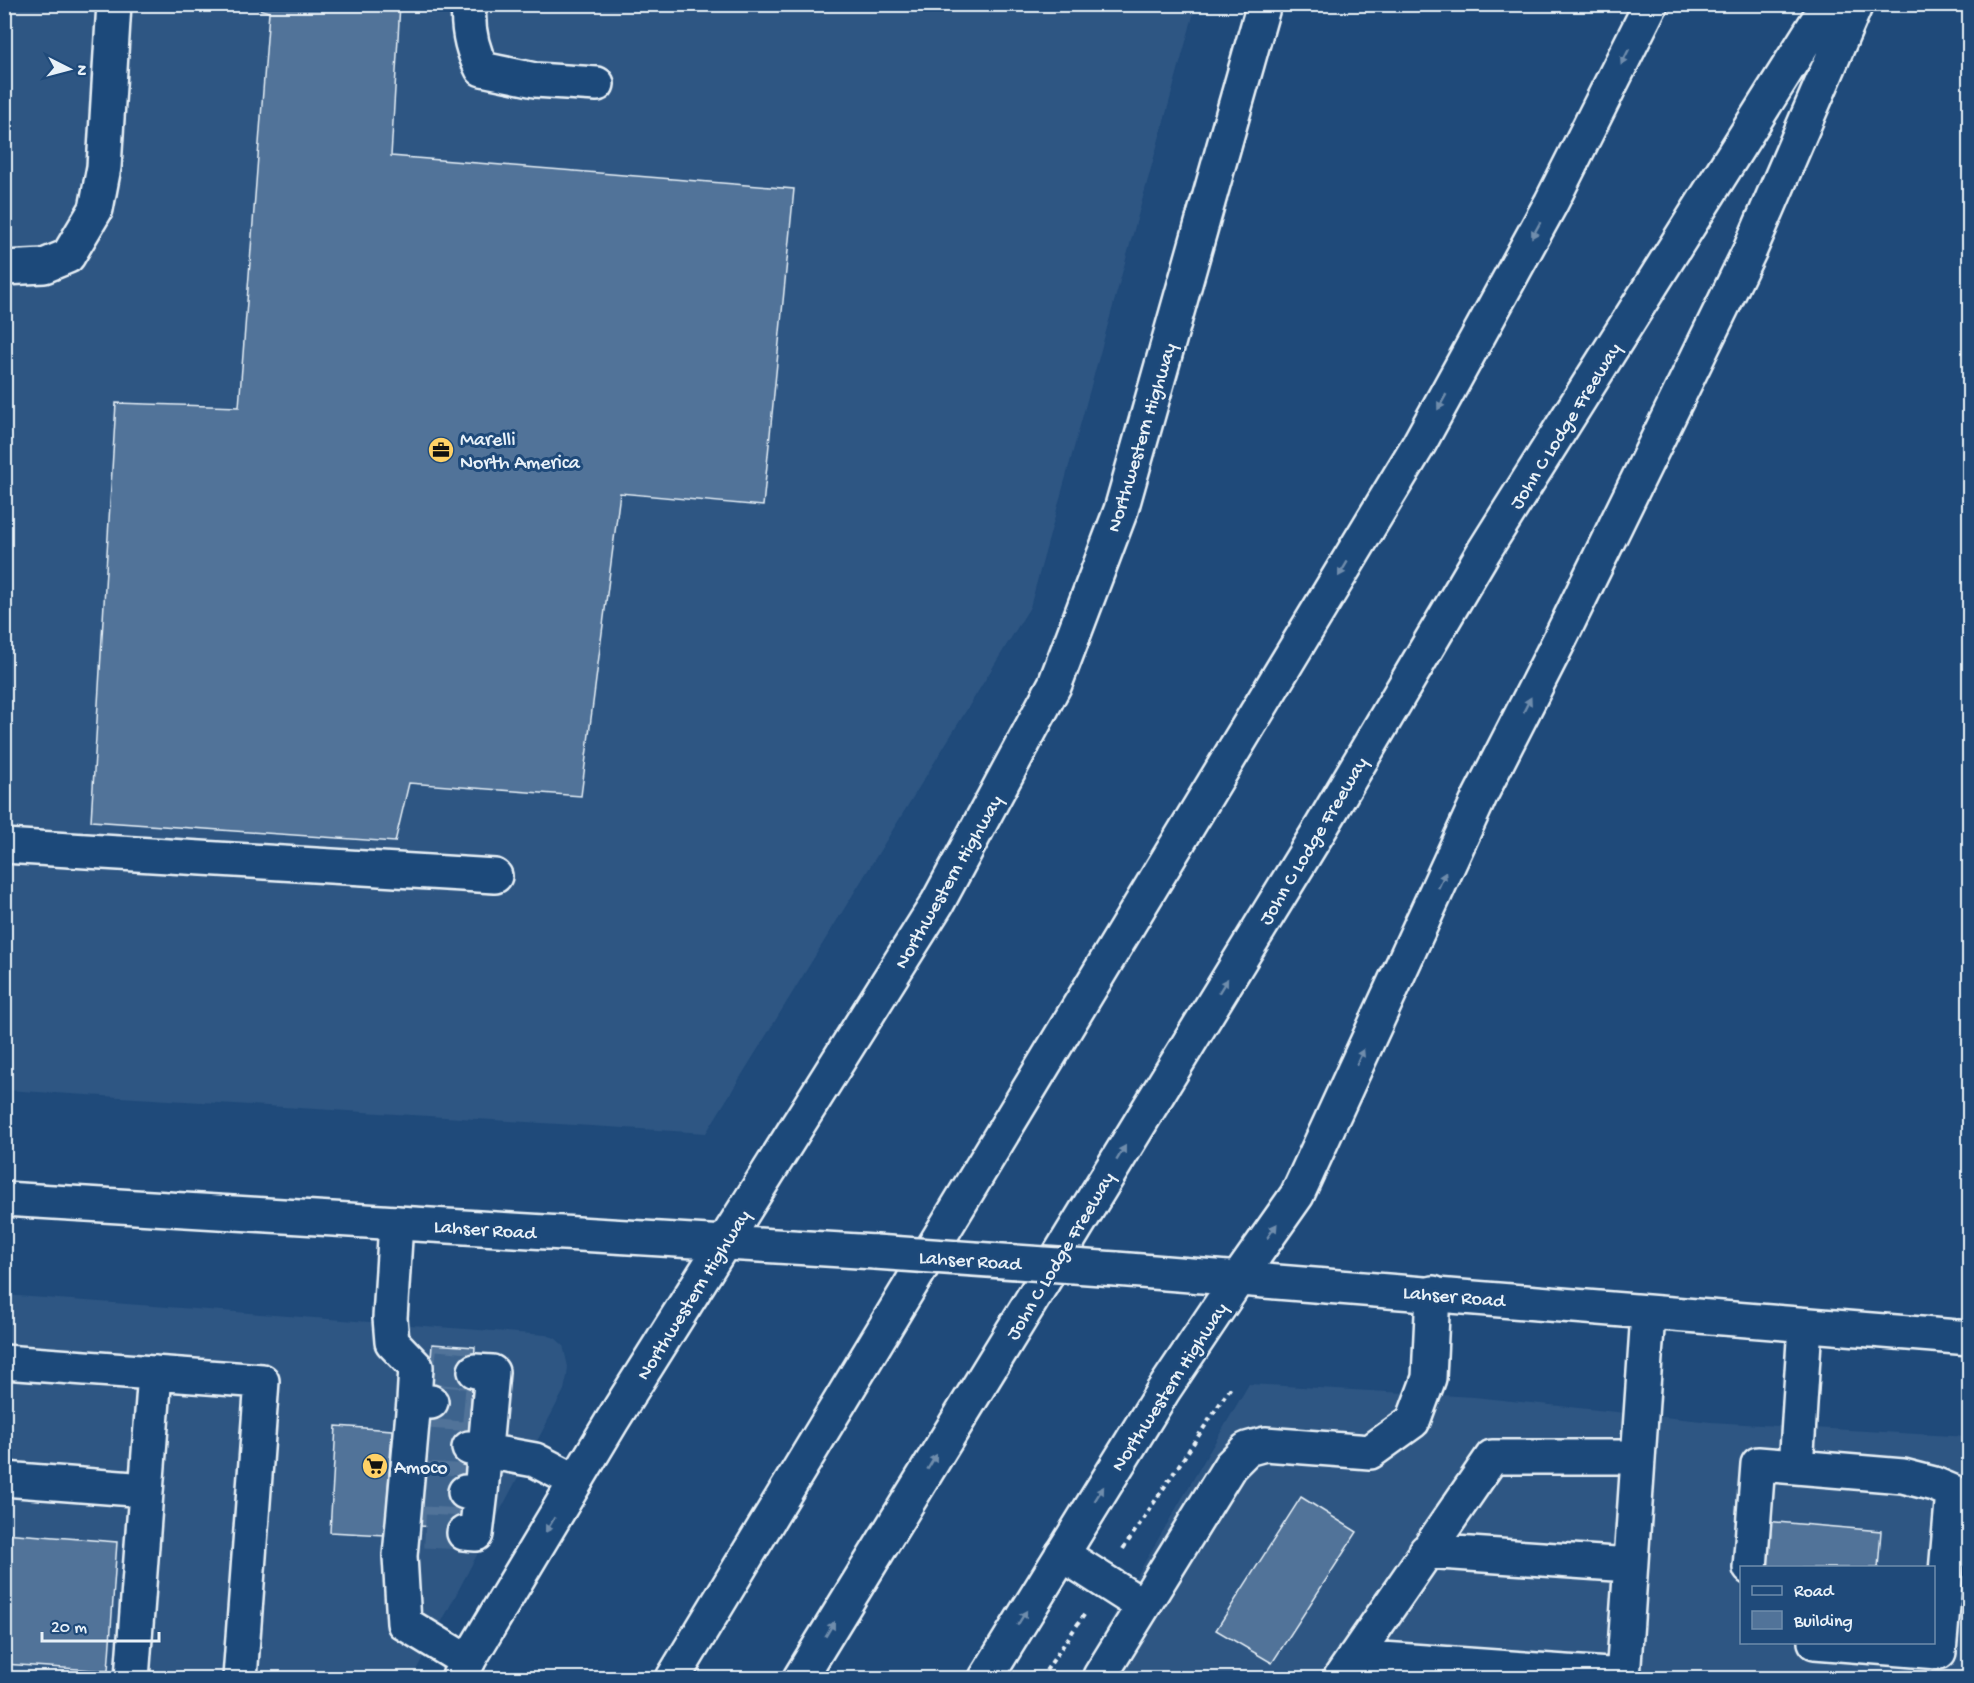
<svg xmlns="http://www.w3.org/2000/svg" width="1974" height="1683" font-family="'Gochi Hand',sans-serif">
<rect width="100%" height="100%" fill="#1f4a7a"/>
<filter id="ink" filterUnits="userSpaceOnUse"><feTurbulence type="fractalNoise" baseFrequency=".0167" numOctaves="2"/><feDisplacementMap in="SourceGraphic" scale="12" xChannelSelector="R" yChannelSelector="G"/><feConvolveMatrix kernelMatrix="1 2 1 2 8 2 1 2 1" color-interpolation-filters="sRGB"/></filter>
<g filter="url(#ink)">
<path fill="#2e5683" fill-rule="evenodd" d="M4,5H1196L1030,607L706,1133L5,1090Z
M4,1295L546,1335L555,1338L563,1345L568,1367L567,1376L564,1390L412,1678H5Z
M1249,1384L1474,1397L1711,1422L1969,1437V1678H1077ZM1742,1568H1934V1642H1742Z"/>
<path fill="#517399" stroke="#e8f1f8" stroke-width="1.5" d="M241,4H400L391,156L794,189L763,506L620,493L581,796L409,783L395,842L91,821L116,403L239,407L269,12Z
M432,1344L475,1347L462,1528L420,1526Z
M336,1426L392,1430L385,1535L330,1532Z
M1301,1497L1357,1532L1272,1663L1216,1630Z
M1765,1521L1881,1531L1878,1568H1761Z
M4,1533L117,1542L108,1671L4,1664Z"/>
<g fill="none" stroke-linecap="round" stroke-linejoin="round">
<path stroke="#3d638d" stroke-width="33" stroke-dasharray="33 16" stroke-linecap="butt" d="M435,1367L475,1371
M431,1402L473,1406
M426,1445L469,1448
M424,1490L465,1492
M425,1531L464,1533"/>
<g stroke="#e8f1f8" stroke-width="38">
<path id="minor" d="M469,4C467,28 471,48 482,69L535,80L597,84
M4,268L44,266L68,256L96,209L104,167L114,4
M4,846L495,876
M396,1223L390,1318L392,1342L416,1367L414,1401L431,1402
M1805,1325L1796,1467L1903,1476L1934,1484L1970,1499
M4,1362L262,1381L240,1678
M414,1401L400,1556L404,1623L468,1662
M469,1448L535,1460L576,1481
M4,1479L146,1490
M465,1492H481L492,1372L475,1371
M464,1533L476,1534L481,1492
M1426,1551L1630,1565
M1062,1554L1143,1606
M1750,1568L1758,1464L1796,1467
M1815,1642L1939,1652L1953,1492
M1354,1657L1623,1676
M1100,1676L1230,1466L1247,1449L1265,1444L1370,1452L1413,1421L1429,1378L1433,1293
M132,1678L155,1373
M1340,1678L1492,1457H1638
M1623,1678L1648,1314"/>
</g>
<g stroke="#e8f1f8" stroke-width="38">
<path id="major" d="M4,1199L875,1252
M1116,1269L1970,1338
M458,1678L612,1421L938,902L1055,684L1121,510L1264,4
M986,1678L1163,1391L1238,1279"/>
</g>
<g stroke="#e8f1f8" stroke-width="38">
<path id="highway" d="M1238,1279L1297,1195L1480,796L1558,643L1750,250L1856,4
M673,1678L1419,444L1551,203L1651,4
M800,1678L1322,826L1484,551L1828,4"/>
</g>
<path stroke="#e8f1f8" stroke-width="4" stroke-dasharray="4.5 4.5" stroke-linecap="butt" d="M1123,1549L1231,1387
M1041,1678L1086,1612"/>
<use href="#minor" stroke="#1f4a7a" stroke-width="33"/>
<use href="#major" stroke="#1f4a7a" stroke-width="33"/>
<use href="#highway" stroke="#1f4a7a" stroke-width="33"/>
<g stroke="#e8f1f8" stroke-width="38" stroke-linecap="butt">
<path id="major-bridge" d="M875,1252L1116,1269"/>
</g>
<use href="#major-bridge" stroke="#1f4a7a" stroke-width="33"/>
</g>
<defs><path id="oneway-solid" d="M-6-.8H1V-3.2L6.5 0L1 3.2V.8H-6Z" transform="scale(1.5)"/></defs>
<g fill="#6f8dac">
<use href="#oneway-solid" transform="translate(1625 57) rotate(117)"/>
<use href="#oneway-solid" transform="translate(1536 230) rotate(119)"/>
<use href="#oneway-solid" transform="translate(1442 402) rotate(119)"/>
<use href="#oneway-solid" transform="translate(1343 569) rotate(121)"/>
<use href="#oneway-solid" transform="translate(1527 705) rotate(-63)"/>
<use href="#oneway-solid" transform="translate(1442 880) rotate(-65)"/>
<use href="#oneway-solid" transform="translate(1223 986) rotate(-58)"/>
<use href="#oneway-solid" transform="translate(1360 1057) rotate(-65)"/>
<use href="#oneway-solid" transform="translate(1121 1153) rotate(-59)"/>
<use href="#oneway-solid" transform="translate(1272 1231) rotate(-55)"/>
<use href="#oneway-solid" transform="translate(932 1462) rotate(-59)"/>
<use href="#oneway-solid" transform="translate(1099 1494) rotate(-58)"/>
<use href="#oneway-solid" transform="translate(550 1525) rotate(121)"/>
<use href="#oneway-solid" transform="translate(1022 1618) rotate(-58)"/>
<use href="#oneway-solid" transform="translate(830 1629) rotate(-59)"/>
</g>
</g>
<defs>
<g id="office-disc" transform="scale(1.35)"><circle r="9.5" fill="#ffd166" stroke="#1f4a7a"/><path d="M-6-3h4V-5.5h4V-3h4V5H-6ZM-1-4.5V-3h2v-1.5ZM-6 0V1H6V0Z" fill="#111"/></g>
<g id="supermarket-disc" transform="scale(1.35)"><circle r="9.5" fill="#ffd166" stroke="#1f4a7a"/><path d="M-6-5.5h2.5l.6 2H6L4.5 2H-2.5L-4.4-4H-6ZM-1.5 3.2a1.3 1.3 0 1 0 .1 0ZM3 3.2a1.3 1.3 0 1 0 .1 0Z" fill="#111"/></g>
</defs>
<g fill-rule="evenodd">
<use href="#office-disc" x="441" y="450"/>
<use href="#supermarket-disc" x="375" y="1466"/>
</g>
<g text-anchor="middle" stroke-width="6" stroke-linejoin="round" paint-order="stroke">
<g font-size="20" fill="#e8f1f8" stroke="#1f4a7a">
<text transform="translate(1564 425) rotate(-58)" y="7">John C Lodge Freeway</text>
<text transform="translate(1140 437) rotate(-73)" y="7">Northwestern Highway</text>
<text transform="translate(1312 840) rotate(-59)" y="7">John C Lodge Freeway</text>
<text transform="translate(947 881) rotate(-60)" y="7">Northwestern Highway</text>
<text transform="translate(485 1228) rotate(4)" y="7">Lahser Road</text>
<text transform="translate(1059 1255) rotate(-59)" y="7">John C Lodge Freeway</text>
<text transform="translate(970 1259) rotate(4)" y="7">Lahser Road</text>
<text transform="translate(692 1294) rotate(-58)" y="7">Northwestern Highway</text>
<text transform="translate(1454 1295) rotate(5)" y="7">Lahser Road</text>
<text transform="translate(1168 1386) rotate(-57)" y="7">Northwestern Highway</text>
</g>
<g font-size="20" fill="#e8f1f8" stroke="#1f4a7a" text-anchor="start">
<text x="460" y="445">Marelli<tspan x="460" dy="23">North America</tspan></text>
<text x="394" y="1473">Amoco</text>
</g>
</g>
<rect width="1974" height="1683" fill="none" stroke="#1f4a7a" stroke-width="24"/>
<rect x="12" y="12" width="1950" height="1659" fill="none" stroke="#e8f1f8" stroke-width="2" filter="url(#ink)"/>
<rect x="1740" y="1566" width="195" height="78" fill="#1f4a7a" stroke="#6f8dac" stroke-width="1.5"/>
<rect x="1752" y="1586" width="30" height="9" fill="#1f4a7a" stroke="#6f8dac" stroke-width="1.5"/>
<text x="1794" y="1596" font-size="18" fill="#e8f1f8">Road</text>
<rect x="1752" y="1611" width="30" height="18" fill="#517399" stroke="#6f8dac" stroke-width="1.5"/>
<text x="1794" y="1626" font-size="18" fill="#e8f1f8">Building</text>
<g transform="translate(69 69) rotate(96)" stroke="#1f4a7a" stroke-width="4.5" paint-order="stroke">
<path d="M0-4.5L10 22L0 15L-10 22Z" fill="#e8f1f8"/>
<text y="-9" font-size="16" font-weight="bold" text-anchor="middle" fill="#e8f1f8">N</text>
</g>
<path d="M42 1632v9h117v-9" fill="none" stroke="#e8f1f8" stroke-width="3"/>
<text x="51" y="1632" font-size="18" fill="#e8f1f8" stroke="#1f4a7a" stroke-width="4.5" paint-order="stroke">20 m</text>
</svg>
